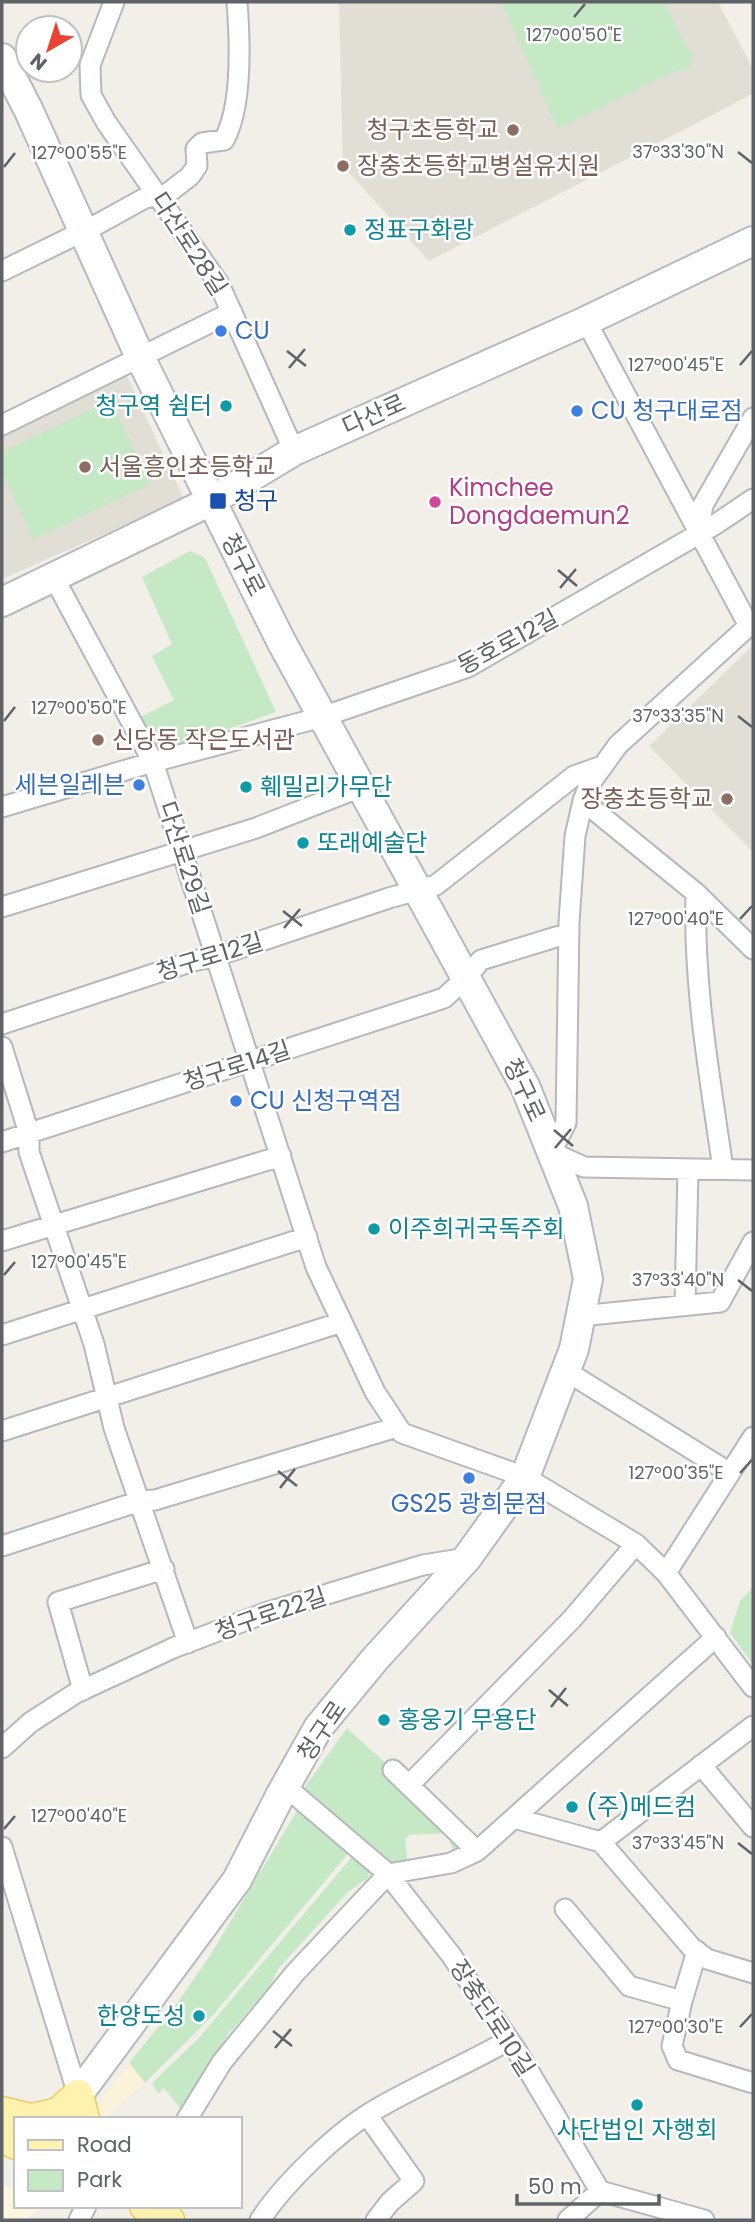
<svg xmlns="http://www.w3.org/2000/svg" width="755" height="2222" font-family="Poppins,'Noto Sans KR',sans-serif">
<rect width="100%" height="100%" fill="#f1efe8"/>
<path fill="#fef7e0" d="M2,2185L16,2193V2206L43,2207L23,2220H2Z"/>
<path fill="#e1ded6" d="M339,2H718L753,69V94L429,261L343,166Z
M126,374L184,499L2,579V435Z
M753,645V852L649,746Z"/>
<path fill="#c5e8c5" d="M501,2H664L687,48L694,55L686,71L676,70L558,129Z
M111,400L150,484L33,539L2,473V452Z
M190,551L205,558L276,712L154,756L135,720L174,700L152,656L172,644L142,577Z
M753,1587V1662L752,1663L730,1633L740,1601Z
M347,1728L393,1770L472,1848L454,1855L448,1833L409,1835L405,1840L408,1865L388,1870L300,1794Z
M300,1806L351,1850L214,2014L145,2083L129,2063L173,2009L209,1957Z
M352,1857L368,1870L369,1877L348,1892L278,1969L271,1984L227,2036L211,2066L182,2107L180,2108L164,2088L158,2093L152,2083L198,2039Z"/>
<path fill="#fbf3d9" d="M129,2063L145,2083L111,2112L107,2119H93L94,2108Z"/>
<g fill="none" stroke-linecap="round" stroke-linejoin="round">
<g stroke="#b5b8bc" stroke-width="23">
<path id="street" d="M114,2L90,65L91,95L106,122L219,284L294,451
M2,271L98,224L145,198L168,193L190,176L197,166L196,149L202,143L224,140C243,106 240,41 237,2
M586,321L749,626
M2,425L232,312
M698,534L703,505L753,418
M53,576L153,762L316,1267L375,1392L402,1433L525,1477L636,1544L666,1573L753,1687
M753,622L618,745L589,785L583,801L575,836L569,922L566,1123L551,1152L584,1167L753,1170
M583,801L696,893L753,949
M2,807L153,762L322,717L468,667L716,524L753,499
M696,893C693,986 710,1078 723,1169
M2,907L256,828L361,787
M2,1024L193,961L216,956L389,898L436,885L574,776L602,766
M2,1047L29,1133V1152L94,1344L114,1428L188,1643
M2,1142L444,998L466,978L481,960L569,933
M2,1241L281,1156
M685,1305L688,1169
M580,1316L720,1302L753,1242
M2,1335L307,1237
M566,1371L730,1473
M2,1431L342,1322
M2,1546L140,1501L155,1500L397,1427
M666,1573L753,1437
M83,1690L58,1602L164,1569
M2,1748L31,1722L76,1693L173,1648L268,1612L423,1565L467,1558
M701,1765L753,1827
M393,1770L477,1851L716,1637
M410,1784L572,1619L636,1544
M286,1787L387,1873L451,1955L518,2053L600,2191L704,2220
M514,1818L601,1842L691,1947L707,1959L753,1973
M601,1842L753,1726
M2,1847L78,2095
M565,1909L629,1986L682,2001
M697,1951L682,2001L672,2046L678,2060L753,2083
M367,2115L414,2181L390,2202L376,2220
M187,2119L222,2062L295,1973L388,1874L451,1863L477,1851
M79,2220L86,2206
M260,2220C285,2182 340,2129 380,2107C422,2083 467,2064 509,2040
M568,2220L600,2191"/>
</g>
<g stroke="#b6babf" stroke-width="32">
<path id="secondary" d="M2,58L29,111L140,357L281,641L525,1086L573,1206L588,1279L574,1349L525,1477L467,1558L375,1659L318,1728L281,1794L237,1880L78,2095
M2,602L211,501L294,451L586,321L753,241"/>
</g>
<g stroke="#f2c960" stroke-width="33">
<path id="primary" d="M2,2112L30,2119
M32,2119L59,2113L78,2095L84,2119
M2,2137L16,2144
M145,2206L169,2220"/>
</g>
<use href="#street" stroke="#fff" stroke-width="19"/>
<use href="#secondary" stroke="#fff" stroke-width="28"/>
<use href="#primary" stroke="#fff2af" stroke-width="30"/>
</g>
<path fill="none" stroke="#5f6368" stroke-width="2.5" d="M574,17L585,4M738,152L752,163M4,167L15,153M287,351L306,366M740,365L752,351M289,368L305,349M558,570L577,586M560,588L576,569M738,716L752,727M4,721L15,707M283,911L302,926M740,919L752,906M284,928L300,909M554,1130L573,1146M555,1148L571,1129M4,1275L15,1262M738,1280L752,1291M278,1471L297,1486M740,1473L752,1460M280,1488L295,1469M549,1690L568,1706M551,1707L566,1688M4,1829L15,1816M738,1843L752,1854M740,2027L752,2014M273,2031L292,2046M275,2048L291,2029"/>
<g fill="#8d6e63" stroke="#fff" stroke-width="2.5">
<circle cx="513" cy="130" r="7"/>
<circle cx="343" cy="166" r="7"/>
<circle cx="85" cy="467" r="7"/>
<circle cx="98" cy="740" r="7"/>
<circle cx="727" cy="799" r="7"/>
</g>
<g fill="#0f9aa8" stroke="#fff" stroke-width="2.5">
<circle cx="350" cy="230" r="7"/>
<circle cx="226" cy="406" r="7"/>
<circle cx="246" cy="787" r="7"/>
<circle cx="303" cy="843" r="7"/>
<circle cx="374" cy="1229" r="7"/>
<circle cx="384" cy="1720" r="7"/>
<circle cx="572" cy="1807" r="7"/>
<circle cx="199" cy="2016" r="7"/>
<circle cx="637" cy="2105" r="7"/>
</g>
<g fill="#3f7fe0" stroke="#fff" stroke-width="2.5">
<circle cx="221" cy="331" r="7"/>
<circle cx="577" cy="411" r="7"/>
<circle cx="139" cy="785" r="7"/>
<circle cx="236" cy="1101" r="7"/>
<circle cx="469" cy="1478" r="7"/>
</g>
<rect fill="#1a4fb4" stroke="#fff" stroke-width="2.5" x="209" y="492" width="18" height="18" rx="3.5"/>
<circle fill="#d1479c" stroke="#fff" stroke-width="2.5" cx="435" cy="502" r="7"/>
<g text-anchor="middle" stroke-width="5" stroke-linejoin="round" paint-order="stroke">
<g font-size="24" fill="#785e54" stroke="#fff" text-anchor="start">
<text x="499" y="138" text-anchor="end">청구초등학교</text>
<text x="357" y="174">장충초등학교병설유치원</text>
<text x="99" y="475">서울흥인초등학교</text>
<text x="112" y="748">신당동 작은도서관</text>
<text x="713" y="807" text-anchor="end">장충초등학교</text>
</g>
<g font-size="24" fill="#0d838f" stroke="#fff" text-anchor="start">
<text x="364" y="238">정표구화랑</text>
<text x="212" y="414" text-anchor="end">청구역 쉼터</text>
<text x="260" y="795">훼밀리가무단</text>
<text x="317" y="851">또래예술단</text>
<text x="388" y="1237">이주희귀국독주회</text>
<text x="398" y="1728">홍웅기 무용단</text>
<text x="586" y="1815">(주)메드컴</text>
<text x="185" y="2024" text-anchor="end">한양도성</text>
<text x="637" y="2138" text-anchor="middle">사단법인 자행회</text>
</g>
<g font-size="24" fill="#5f6368" stroke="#fff">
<text transform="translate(189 244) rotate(57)" y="8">다산로28길</text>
<text transform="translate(374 415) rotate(-24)" y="8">다산로</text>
<text transform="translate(243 565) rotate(63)" y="8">청구로</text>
<text transform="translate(508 642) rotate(-28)" y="8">동호로12길</text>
<text transform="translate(184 858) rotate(72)" y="8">다산로29길</text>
<text transform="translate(210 957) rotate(-17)" y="8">청구로12길</text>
<text transform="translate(237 1066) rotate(-18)" y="8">청구로14길</text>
<text transform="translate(524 1090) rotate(65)" y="8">청구로</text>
<text transform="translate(271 1614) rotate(-19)" y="8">청구로22길</text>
<text transform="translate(322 1731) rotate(-56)" y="8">청구로</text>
<text transform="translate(492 2018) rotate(57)" y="8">장충단로10길</text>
</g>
<g font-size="24" fill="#366cbe" stroke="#fff" text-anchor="start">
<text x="235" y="339">CU</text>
<text x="591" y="419">CU 청구대로점</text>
<text x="125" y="793" text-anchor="end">세븐일레븐</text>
<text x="250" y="1109">CU 신청구역점</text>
<text x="469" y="1512" text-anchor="middle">GS25 광희문점</text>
</g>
<g font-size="24" fill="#b23c85" stroke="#fff" text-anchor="start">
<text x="449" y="496">Kimchee<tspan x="449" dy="28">Dongdaemun2</tspan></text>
</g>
<g font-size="24" fill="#164399" stroke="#fff" text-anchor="start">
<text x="234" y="509">청구</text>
</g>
</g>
<g font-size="18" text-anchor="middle" fill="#5f6368" stroke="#fff" stroke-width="5" stroke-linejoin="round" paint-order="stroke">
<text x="574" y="41">127°00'50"E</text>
<text x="678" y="158">37°33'30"N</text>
<text x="79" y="159">127°00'55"E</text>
<text x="676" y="371">127°00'45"E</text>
<text x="79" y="714">127°00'50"E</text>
<text x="678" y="722">37°33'35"N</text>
<text x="676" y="925">127°00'40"E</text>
<text x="79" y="1268">127°00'45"E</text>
<text x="678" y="1286">37°33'40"N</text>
<text x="676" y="1479">127°00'35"E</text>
<text x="79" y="1822">127°00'40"E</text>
<text x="678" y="1849">37°33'45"N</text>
<text x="676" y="2033">127°00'30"E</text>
</g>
<rect width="755" height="2222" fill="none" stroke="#5f6368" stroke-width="7"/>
<rect x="14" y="2117" width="228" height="91" fill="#ffffff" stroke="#bfc1c3" stroke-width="2"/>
<rect x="28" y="2140" width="35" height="10" fill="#fff2af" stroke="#bfc1c3" stroke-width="2"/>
<text x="77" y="2152" font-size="21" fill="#5f6368">Road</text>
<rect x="28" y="2170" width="35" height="21" fill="#c5e8c5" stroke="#bfc1c3" stroke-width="2"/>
<text x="77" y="2187" font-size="21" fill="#5f6368">Park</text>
<g transform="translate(49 49) rotate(219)"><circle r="33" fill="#ffffff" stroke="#bfc1c3" stroke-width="2"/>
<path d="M0-5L12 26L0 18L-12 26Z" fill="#ea4335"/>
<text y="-10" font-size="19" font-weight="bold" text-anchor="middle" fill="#5f6368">N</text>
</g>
<path d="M517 2194v10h142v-10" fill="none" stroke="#5f6368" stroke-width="3.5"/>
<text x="528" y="2194" font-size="21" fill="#5f6368" stroke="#ffffff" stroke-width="5" paint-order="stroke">50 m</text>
</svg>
